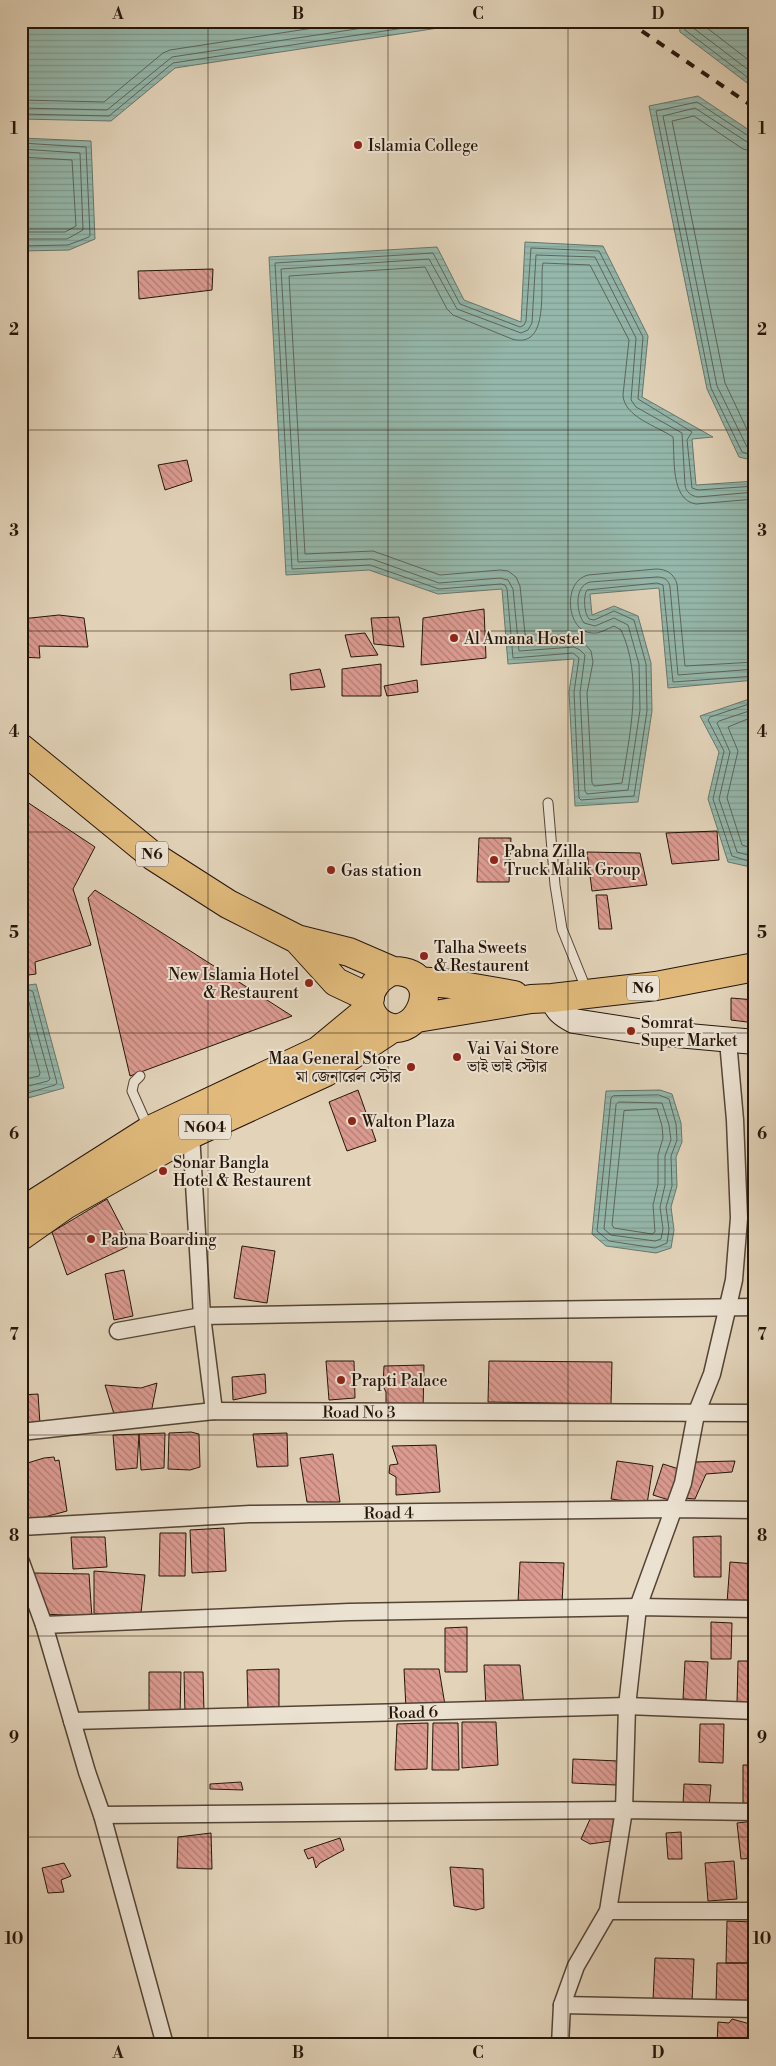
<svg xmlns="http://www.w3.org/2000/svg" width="776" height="2066" font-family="'Libre Bodoni','Noto Serif Bengali',serif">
<defs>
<pattern id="water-rules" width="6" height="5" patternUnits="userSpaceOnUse" patternTransform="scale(1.25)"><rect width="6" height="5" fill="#95b8ac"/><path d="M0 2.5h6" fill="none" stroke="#809d93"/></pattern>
<pattern id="building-back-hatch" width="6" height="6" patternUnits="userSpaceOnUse" patternTransform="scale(1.25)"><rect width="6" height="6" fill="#dc9b91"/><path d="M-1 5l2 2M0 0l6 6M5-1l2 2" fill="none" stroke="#b27d75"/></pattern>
</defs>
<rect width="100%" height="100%" fill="#e2d3b9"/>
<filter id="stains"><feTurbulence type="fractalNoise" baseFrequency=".004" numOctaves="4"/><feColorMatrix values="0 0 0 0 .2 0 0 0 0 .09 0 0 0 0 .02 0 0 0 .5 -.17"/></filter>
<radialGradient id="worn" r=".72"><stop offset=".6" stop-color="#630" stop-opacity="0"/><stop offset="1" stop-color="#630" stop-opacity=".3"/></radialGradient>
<path fill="url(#water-rules)" stroke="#68776b" d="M21,21H444L445,27L175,68L111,121L21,119Z
M484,21H578V26L574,27L503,28Z
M679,21H755V89L680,32Z
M698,96L755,134V461L739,457L707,389L649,106Z
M21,138L91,141L95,239L69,250L21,251Z
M525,242L603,246L648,336L642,397L713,437L692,439L696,485L755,481V680L668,688L659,588L590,594L592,615L614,606L638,616L651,663L652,711L638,802L575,806L569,692L574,659L508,664L502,589L438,594L369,570L286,575L269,257L437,247L464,300L521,322Z
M755,697V868L728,862L708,799L719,752L700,716Z
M36,984L64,1088L21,1100V986Z
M660,1090L672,1094L681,1123L682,1142L676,1157L677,1186L671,1207L674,1230L671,1248L656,1253L606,1246L592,1234L606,1091Z"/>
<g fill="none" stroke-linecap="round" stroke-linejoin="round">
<path stroke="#5c665b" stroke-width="1" d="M497,21L504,23L574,21
M684,21L685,30L755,83
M690,21L692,27L755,75
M698,21L755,65
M21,100L104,102L163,53L170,50L359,21
M21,108L107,110L172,57L409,21
M21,114L109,116L173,63L437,23L439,21
M755,138L750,137L697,102L656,111L711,388L742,452L755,456
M21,143L86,147L90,235L89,237L68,245L21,246
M755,144L747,142L695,108L663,116L717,386L747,447L755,450
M21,149L80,153L83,230L67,239H21
M755,152L743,149L694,116L672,121L725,383L752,440L755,442
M21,157L72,160L76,226L65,232H21
M755,486L698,490L692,488L687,440L692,432L638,399L643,337L599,251L531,248L526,321L524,325L520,327L460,304L433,253L275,263L292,569L370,565L439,589L501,584L505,585L507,589L513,658L573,653L579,658L574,692L579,798L581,800L634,796L647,711L646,664L634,620L614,611L594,620L589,619C584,613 583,596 587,590L657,583L663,585L673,682L755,676
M755,492L698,497C691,496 686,492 685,485L682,433L636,407L631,400L636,338L595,257L536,255L532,323L528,330L521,333L457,309L429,259L281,269L298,562L372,559L439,583L500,578L508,580L513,589L519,651L574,647L580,650L585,655L580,693L585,791L587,794L628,790L640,710L639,664L628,625L614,618L595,626L584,623C576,612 574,586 590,582L657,577C664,577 669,580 670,587L678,675L755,669
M755,499L696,504C670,500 675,457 673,437C657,426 624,417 623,395L629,340L590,265L543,263C539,285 551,350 512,339L453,315L447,309L425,267L289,276L305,554L373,551L440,575L500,570L508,571L516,577L520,586L526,643L576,640L585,644L591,651L593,662L587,693L592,783L594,786L622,783C630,733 643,677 621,630L614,626C607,629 599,634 592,633C566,632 562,581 588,575L656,569C667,569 674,574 677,584L685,666L755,662
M755,702L710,717L708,720L724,751L713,799L732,856L755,863
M755,709L719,721L717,723L730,752L719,799L737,852L755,857
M755,716L728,727L738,751L727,798L742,845L755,849
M21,991L30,990L33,992L57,1083L55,1085L21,1095
M21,997L28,999L50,1079L48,1081L21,1088
M21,1005L40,1073L39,1076L21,1080
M659,1095L669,1099L676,1124L677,1140L671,1156L672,1186L666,1207L669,1229L667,1243L655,1248L609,1241L597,1231L611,1098L613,1096Z
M619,1102L662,1103L669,1125L671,1140L665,1156V1185L660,1207L663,1229L661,1239L655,1241L611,1235L604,1229L616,1105Z
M657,1109L662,1126L663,1138L658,1155V1184L653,1205L655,1232L652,1234L614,1228L612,1225L624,1111Z"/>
</g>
<path fill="url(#building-back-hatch)" stroke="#24150a" d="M213,269L212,290L139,299L138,271Z
M187,460L192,481L165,490L158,465Z
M484,609L486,658L421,665L423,618Z
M59,615L84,618L88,647L39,646L40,658L21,657V619Z
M399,617L404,647L374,644L371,618Z
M365,633L378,655L351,657L345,635Z
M381,664V696H342V669Z
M320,669L325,687L291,690L290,674Z
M417,680L418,692L387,696L384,686Z
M21,798L95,847L73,889L91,945L35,962L36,974L21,976Z
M717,831L719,860L672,864L666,833Z
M479,838H511L509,882H477Z
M587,852L640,853L647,885L592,891Z
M95,890L292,1016L130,1076L88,898Z
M596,895H607L612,929H599Z
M731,998L755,1000V1023L731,1020Z
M358,1090L376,1141L347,1151L329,1102Z
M107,1199L131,1245L67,1275L52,1232Z
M242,1246L275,1251L267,1303L234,1298Z
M124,1270L133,1316L114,1320L105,1274Z
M21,1359L27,1383L21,1385Z
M326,1361H354L355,1398L329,1400Z
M489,1361L612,1362L611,1404L488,1402Z
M424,1365L423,1411L386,1408V1392L383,1386L384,1366Z
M265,1374L266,1393L233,1400L232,1377Z
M157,1383L151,1413L114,1414L105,1385L141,1388Z
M38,1394L40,1424L21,1426V1395Z
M191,1432L199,1434L200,1467L190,1470L168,1469L169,1433Z
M165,1433L164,1468L141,1470L139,1434Z
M287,1433L288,1466L257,1467L253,1434Z
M139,1434L137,1468L116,1470L113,1435Z
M436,1445L440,1492L396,1495V1477L389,1473L390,1465L398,1464L392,1446Z
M333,1454L340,1502H307L300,1458Z
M54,1457L55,1461L59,1460L67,1511L22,1523L21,1465L44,1458Z
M617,1461L653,1466L647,1504L611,1499Z
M735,1461L732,1472L706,1474L695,1499L683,1498L695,1462Z
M663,1464L679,1469L669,1500L653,1495Z
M224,1528L226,1571L192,1573L190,1530Z
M160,1533H186L185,1576H159Z
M721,1536V1577H694L693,1537Z
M71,1537H105L107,1567L73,1569Z
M520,1562L564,1563L562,1604L518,1602Z
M730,1562L755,1564L751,1605L727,1603Z
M94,1571L145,1575L141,1613L119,1619L94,1613Z
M34,1573L89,1574L92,1618L84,1616L42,1614Z
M21,1618L26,1634L21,1638Z
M711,1622L732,1623L731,1659H711Z
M467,1627V1672H445V1628Z
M685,1661L708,1662L706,1700L683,1699Z
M738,1661H755V1704L737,1703Z
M484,1665H520L524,1707L486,1708Z
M279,1669V1710L248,1709L247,1670Z
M404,1669H439L446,1711L406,1709Z
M149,1672H181L180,1714H149Z
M184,1672H203L204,1713L185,1714Z
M462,1722H496L498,1765L462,1768Z
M428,1723L427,1769L395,1770L397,1724Z
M433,1723H458L459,1770H432Z
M700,1724H724L723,1763L699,1762Z
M573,1759L618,1761L616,1785L572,1783Z
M743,1765H755V1807H743Z
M241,1782L243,1790L210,1789V1784Z
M684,1784L711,1785L709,1807L683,1805Z
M591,1817L614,1818L611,1841L590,1844L581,1839Z
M755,1821V1858L741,1859L737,1823Z
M681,1832L682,1859H668L666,1833Z
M211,1833L212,1869L177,1868L178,1837Z
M340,1838L344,1850L320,1863L316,1868L313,1857L308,1859L304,1850Z
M734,1861L737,1899L708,1901L705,1863Z
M64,1863L71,1876L61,1880L64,1892L48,1893L42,1868Z
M450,1867L483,1869L484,1908L476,1910L454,1906Z
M727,1921L754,1922L753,1963H726Z
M655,1958L694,1959L692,2002L653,2000Z
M717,1963H755V2003H716Z
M732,2019L750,2024L749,2045H717L718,2022L729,2023Z"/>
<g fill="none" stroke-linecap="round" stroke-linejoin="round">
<g stroke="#544436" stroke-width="11">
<path id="lane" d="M548,803L555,885L562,929L587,991
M140,1076L134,1082L132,1091L148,1127"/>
</g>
<g stroke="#544436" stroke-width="19">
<g id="street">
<path d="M191,1134L202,1316L214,1411"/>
<path d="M118,1331L202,1316L460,1311L755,1307"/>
<path id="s1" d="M21,1432L214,1411L755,1413"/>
<path id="s2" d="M21,1527L250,1514L672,1509L755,1510"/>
<path d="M21,1562L44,1625L87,1772L102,1815L165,2045"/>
<path d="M44,1625L349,1612L638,1607L755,1609"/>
<path id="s3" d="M72,1721L627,1706L755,1711"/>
<path d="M102,1815L624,1810L755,1812"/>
<path d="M608,1911H755"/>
<path d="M562,2005L755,2009"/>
<path d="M560,2045L562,2005L567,1991L576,1966L608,1911L624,1810L627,1706L638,1607L683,1483L696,1414L712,1374L734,1280L739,1218L735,1120L728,1041"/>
</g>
</g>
<g stroke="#24150a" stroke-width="26">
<path id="secondary" d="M552,998C556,1010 562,1015 574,1021L644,1032L755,1042"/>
</g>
<g stroke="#24150a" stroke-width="30">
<path id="highway" d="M21,748L153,856L228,904L297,939L349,952L393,971
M297,939L336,982L370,998
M393,971C453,971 413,1054 377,1020C360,1003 373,978 393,971Z
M419,981L451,984L514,995
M417,1018L531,999L552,998L656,986L755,967
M21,1212L150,1130L318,1051L370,1008
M21,1236L65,1205L191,1134L326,1072L393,1028"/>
</g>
<use href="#lane" stroke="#ece2d2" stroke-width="9"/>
<use href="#street" stroke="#ece2d2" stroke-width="16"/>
<use href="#secondary" stroke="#ece2d2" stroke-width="24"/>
<use href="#highway" stroke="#e1ba7c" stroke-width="28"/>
<path stroke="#24150a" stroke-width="4" stroke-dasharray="9 9" stroke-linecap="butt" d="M627,21L755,108"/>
</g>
<path fill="none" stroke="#24150a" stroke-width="1" stroke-opacity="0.55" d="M208,21V2045M388,21V2045M568,21V2045M21,229H755M21,430H755M21,631H755M21,832H755M21,1033H755M21,1234H755M21,1435H755M21,1636H755M21,1837H755"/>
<g fill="#8f2418" stroke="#ece2d2" stroke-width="2">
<circle cx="358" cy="145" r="5"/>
<circle cx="454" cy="638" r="5"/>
<circle cx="494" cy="860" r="5"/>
<circle cx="331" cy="870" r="5"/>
<circle cx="424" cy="956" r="5"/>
<circle cx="309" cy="983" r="5"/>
<circle cx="631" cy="1031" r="5"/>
<circle cx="457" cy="1057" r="5"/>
<circle cx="411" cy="1067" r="5"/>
<circle cx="352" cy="1121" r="5"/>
<circle cx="163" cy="1171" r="5"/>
<circle cx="91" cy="1239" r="5"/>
<circle cx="341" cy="1380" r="5"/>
</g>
<g text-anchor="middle" stroke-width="4" stroke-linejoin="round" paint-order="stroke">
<g fill="#ece2d2" stroke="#605246" stroke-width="1">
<rect x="136" y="841.5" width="32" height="25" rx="4"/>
<rect x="627" y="975.5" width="32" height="25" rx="4"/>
<rect x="179" y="1114.5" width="52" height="25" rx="4"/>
</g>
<g font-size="15" font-weight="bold" fill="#24150a">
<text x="152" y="859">N6</text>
<text x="643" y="993">N6</text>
<text x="205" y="1132">N604</text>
</g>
<g font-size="16" fill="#24150a" stroke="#ece2d2" text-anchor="start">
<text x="368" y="151">Islamia College</text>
<text x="464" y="644">Al Amana Hostel</text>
<text x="504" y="857">Pabna Zilla<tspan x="504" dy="18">Truck Malik Group</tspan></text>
<text x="341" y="876">Gas station</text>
<text x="434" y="953">Talha Sweets<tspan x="434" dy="18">&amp; Restaurent</tspan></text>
<text x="299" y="980" text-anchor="end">New Islamia Hotel<tspan x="299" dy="18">&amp; Restaurent</tspan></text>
<text x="641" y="1028">Somrat<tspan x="641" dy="18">Super Market</tspan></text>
<text x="467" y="1054">Vai Vai Store<tspan x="467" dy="18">ভাই ভাই স্টোর</tspan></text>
<text x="401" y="1064" text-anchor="end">Maa General Store<tspan x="401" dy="18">মা জেনারেল স্টোর</tspan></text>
<text x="362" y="1127">Walton Plaza</text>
<text x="173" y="1168">Sonar Bangla<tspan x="173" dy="18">Hotel &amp; Restaurent</tspan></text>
<text x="101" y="1245">Pabna Boarding</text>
<text x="351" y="1386">Prapti Palace</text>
</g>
<g font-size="16" fill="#24150a" stroke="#ece2d2">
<text dy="6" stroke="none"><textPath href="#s1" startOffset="339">Road No 3</textPath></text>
<text dy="6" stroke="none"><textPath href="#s2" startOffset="368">Road 4</textPath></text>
<text dy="6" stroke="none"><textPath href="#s3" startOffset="341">Road 6</textPath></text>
</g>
</g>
<rect width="776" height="2066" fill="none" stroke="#e2d3b9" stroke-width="55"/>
<rect x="28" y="28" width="720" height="2010" fill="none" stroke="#24150a" stroke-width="2"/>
<g font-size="16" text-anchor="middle" font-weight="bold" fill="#24150a">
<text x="118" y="19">A</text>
<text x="298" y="19">B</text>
<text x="478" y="19">C</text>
<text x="658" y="19">D</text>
<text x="14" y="134">1</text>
<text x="762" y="134">1</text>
<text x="14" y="335">2</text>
<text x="762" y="335">2</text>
<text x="14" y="536">3</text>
<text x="762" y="536">3</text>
<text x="14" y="737">4</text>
<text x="762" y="737">4</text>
<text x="14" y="938">5</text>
<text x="762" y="938">5</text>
<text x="14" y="1139">6</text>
<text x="762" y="1139">6</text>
<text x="14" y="1340">7</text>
<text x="762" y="1340">7</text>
<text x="14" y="1541">8</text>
<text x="762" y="1541">8</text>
<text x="14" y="1743">9</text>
<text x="762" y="1743">9</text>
<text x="14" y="1944">10</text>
<text x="762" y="1944">10</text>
<text x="118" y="2058">A</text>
<text x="298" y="2058">B</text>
<text x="478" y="2058">C</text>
<text x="658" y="2058">D</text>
</g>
<rect width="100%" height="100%" filter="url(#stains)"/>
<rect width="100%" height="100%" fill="url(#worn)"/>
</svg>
